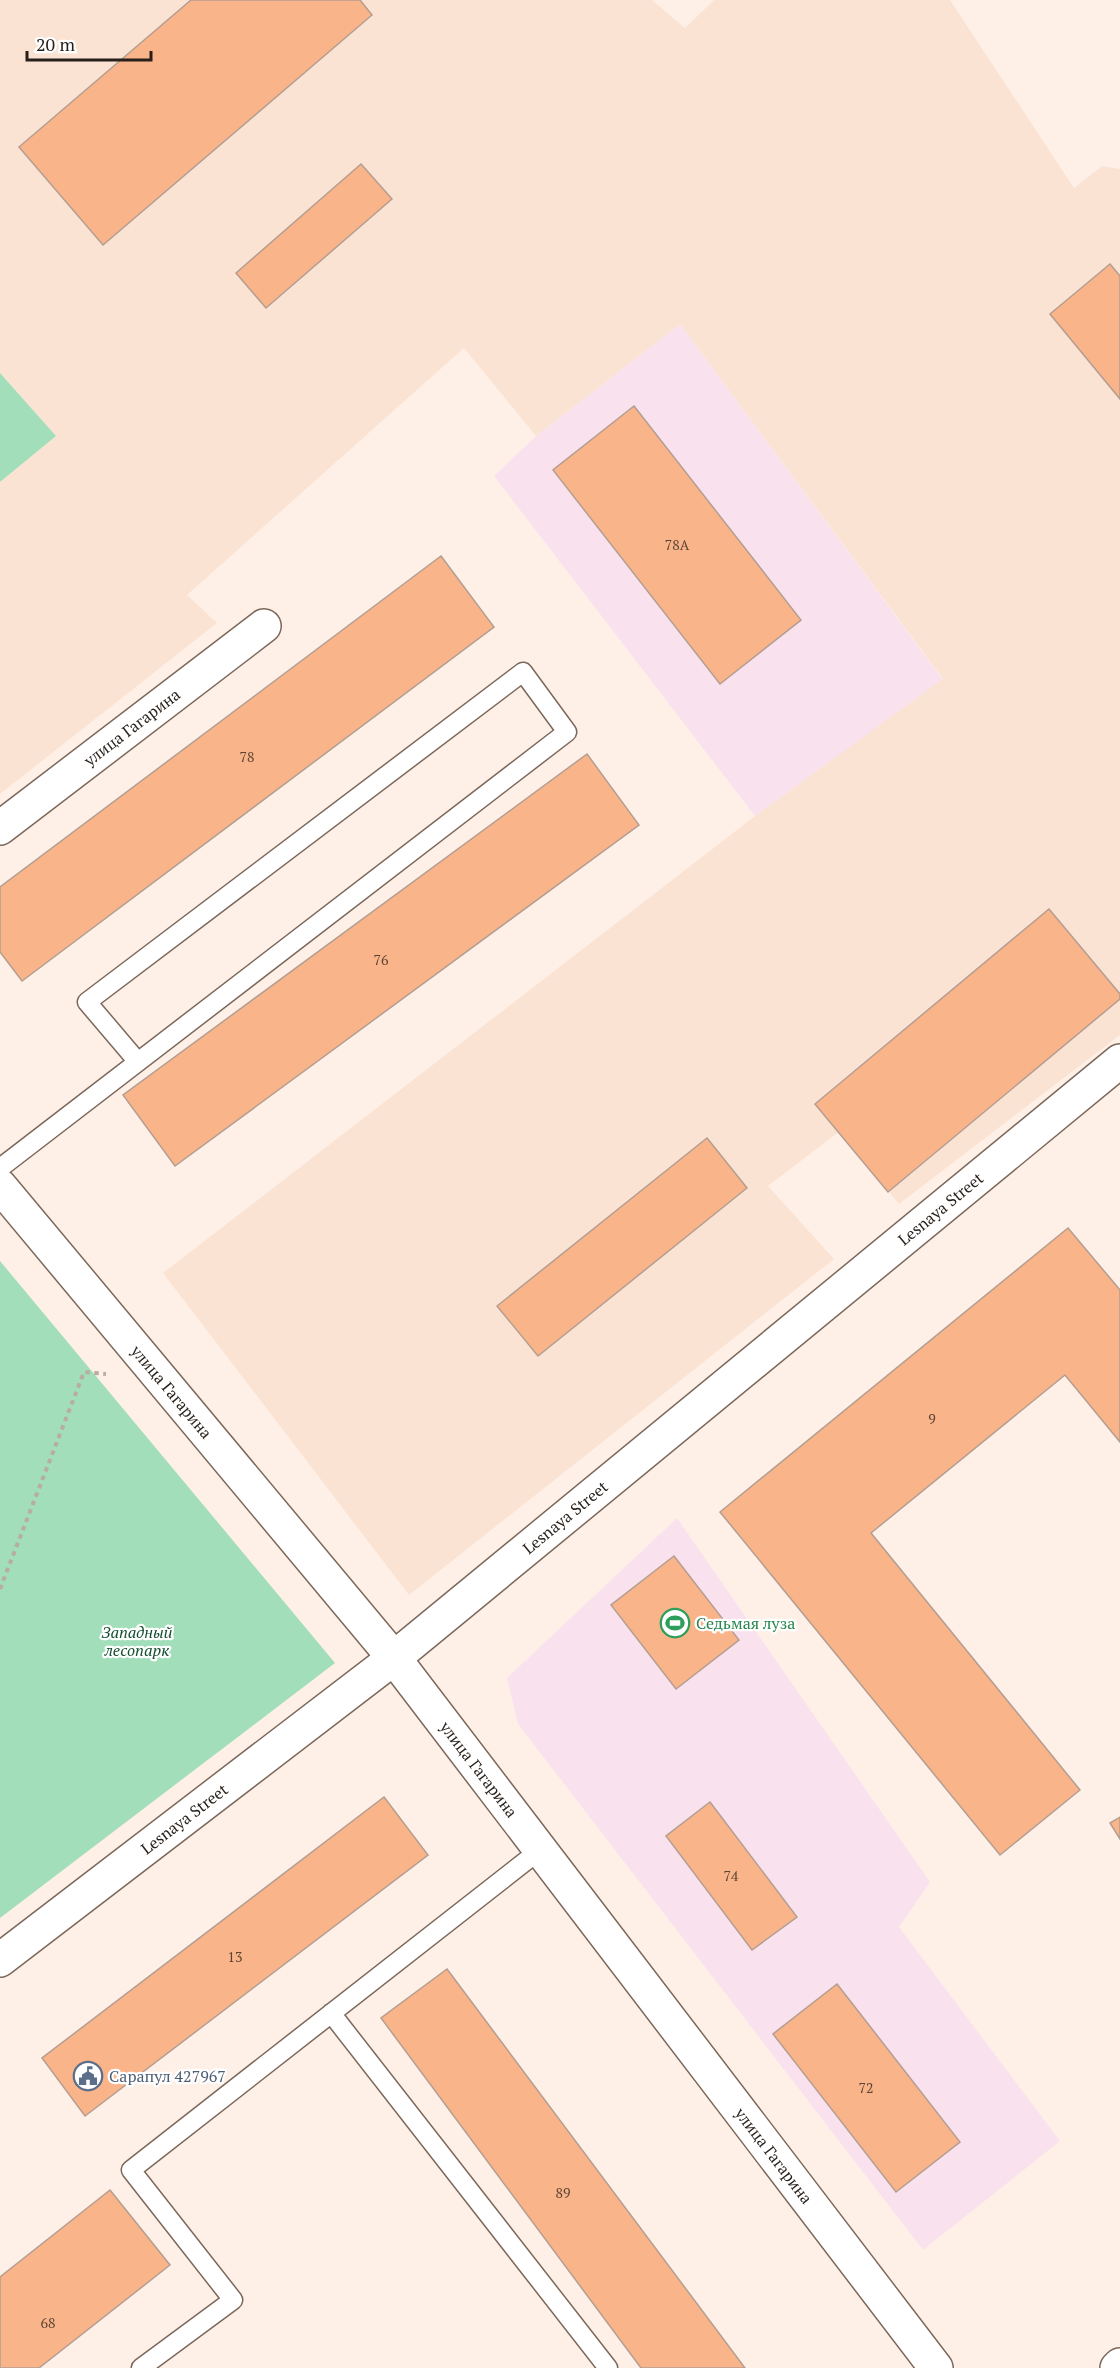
<svg xmlns="http://www.w3.org/2000/svg" width="1120" height="2368" font-family="'PT Serif',serif">
<rect width="100%" height="100%" fill="#fef0e7"/>
<path fill="#f9e1ee" d="M680,324L943,680L755,816L494,476L536,436Z
M677,1518L930,1882L899,1927L1060,2141L923,2250L518,1724L507,1678Z"/>
<path fill="#fbe3d4" d="M0,0H652L685,28L714,0H950L1074,188L1102,166L1120,169V1035L899,1204L840,1131L768,1186L834,1259L409,1595L163,1273L755,816L943,679L680,324L536,436L464,348L187,595L217,623L0,794V482L56,436L0,373Z"/>
<path fill="#a1deb9" d="M0,373L56,436L0,482Z
M0,1261L335,1663L0,1918Z"/>
<path fill="#fab489" stroke="#b49e91" stroke-width="1.5" d="M191,0H360L372,15L103,245L19,147Z
M361,164L392,199L266,308L236,273Z
M1110,264L1120,276V399L1050,314Z
M634,406L801,620L720,684L553,470Z
M441,556L494,627L22,981L0,952V887Z
M587,754L639,825L175,1166L123,1095Z
M1049,909L1120,994V999L888,1192L815,1104Z
M707,1138L747,1188L538,1356L497,1306Z
M1068,1228L1120,1290V1442L1065,1375L871,1533L1080,1790L1000,1855L720,1512Z
M674,1556L739,1640L676,1689L611,1605Z
M384,1797L428,1855L85,2116L42,2058Z
M710,1802L797,1917L752,1950L666,1836Z
M1120,1817V1839L1110,1823Z
M447,1969L745,2368H641L381,2018Z
M837,1984L960,2142L896,2192L773,2034Z
M110,2190L170,2265L39,2368H0V2277Z"/>
<g fill="none" stroke-linecap="round" stroke-linejoin="round">
<g stroke="#7c685b" stroke-width="21">
<path id="service" d="M0,1168L567,732L523,672L87,1002L138,1062
M331,2013L608,2368
M141,2368L233,2300L131,2170L540,1850"/>
</g>
<g stroke="#7c685b" stroke-width="36">
<g id="minor">
<path id="s1" d="M0,828L264,626"/>
<path id="s2" d="M0,1186L394,1658"/>
<path d="M1117,2368L1120,2365"/>
</g>
</g>
<g stroke="#7c685b" stroke-width="36">
<g id="tertiary">
<path id="s3" d="M394,1658L936,2368"/>
<path id="s4" d="M0,1960L394,1658L1120,1061"/>
</g>
</g>
<path stroke="#b8aca4" stroke-width="4" stroke-dasharray="4.5 4.5" stroke-linecap="butt" d="M0,1589L84,1372L106,1374"/>
<use href="#service" stroke="#fff" stroke-width="18"/>
<use href="#minor" stroke="#fff" stroke-width="33"/>
<use href="#tertiary" stroke="#fff" stroke-width="33"/>
</g>
<defs>
<g id="stadium-ring" transform="scale(1.5)"><circle r="9.5" fill="#fff" stroke="#2e9e5b" stroke-width="1.5"/><path d="M0-5a6.5 5 0 1 0 0 10a6.5 5 0 1 0 0-10ZM-3.5-1.8h7v3.6h-7Z" fill="#2e9e5b"/></g>
<g id="civic-ring" transform="scale(1.5)"><circle r="9.5" fill="#fff" stroke="#5c6f8a" stroke-width="1.5"/><path d="M-.6-6.5H3V-4.5H.6V-3L4-1V1h2V6H-6V1h2V-1L-.6-3ZM-1.2 2.5V6h2.4V2.5Z" fill="#5c6f8a"/></g>
</defs>
<g fill-rule="evenodd">
<use href="#stadium-ring" x="675" y="1623"/>
<use href="#civic-ring" x="88" y="2076"/>
</g>
<g text-anchor="middle" stroke-width="4.5" stroke-linejoin="round" paint-order="stroke">
<g font-size="14" fill="#5c4435">
<text x="677" y="550">78А</text>
<text x="247" y="762">78</text>
<text x="381" y="965">76</text>
<text x="932" y="1424">9</text>
<text x="731" y="1881">74</text>
<text x="235" y="1962">13</text>
<text x="866" y="2093">72</text>
<text x="563" y="2198">89</text>
<text x="48" y="2328">68</text>
</g>
<g font-size="16" fill="#271f19" stroke="#fff">
<text dy="6" stroke="none"><textPath href="#s1" startOffset="166">улица Гагарина</textPath></text>
<text dy="6" stroke="none"><textPath href="#s4" startOffset="1204">Lesnaya Street</textPath></text>
<text dy="6" stroke="none"><textPath href="#s2" startOffset="268">улица Гагарина</textPath></text>
<text dy="6" stroke="none"><textPath href="#s4" startOffset="718">Lesnaya Street</textPath></text>
<text dy="6" stroke="none"><textPath href="#s3" startOffset="140">улица Гагарина</textPath></text>
<text dy="6" stroke="none"><textPath href="#s4" startOffset="232">Lesnaya Street</textPath></text>
<text dy="6" stroke="none"><textPath href="#s3" startOffset="626">улица Гагарина</textPath></text>
</g>
<g font-size="16" fill="#27864d" stroke="#fff" text-anchor="start">
<text x="696" y="1629">Седьмая луза</text>
</g>
<g font-size="16" font-style="italic" fill="#134e31" stroke="#fff">
<text x="137" y="1638">Западный<tspan x="137" dy="18">лесопарк</tspan></text>
</g>
<g font-size="16" fill="#4e5e75" stroke="#fff" text-anchor="start">
<text x="109" y="2082">Сарапул 427967</text>
</g>
</g>
<path d="M27 51v9h124v-9" fill="none" stroke="#271f19" stroke-width="3"/>
<text x="36" y="51" font-size="18" fill="#271f19" stroke="#ffffff" stroke-width="4.5" paint-order="stroke">20 m</text>
</svg>
